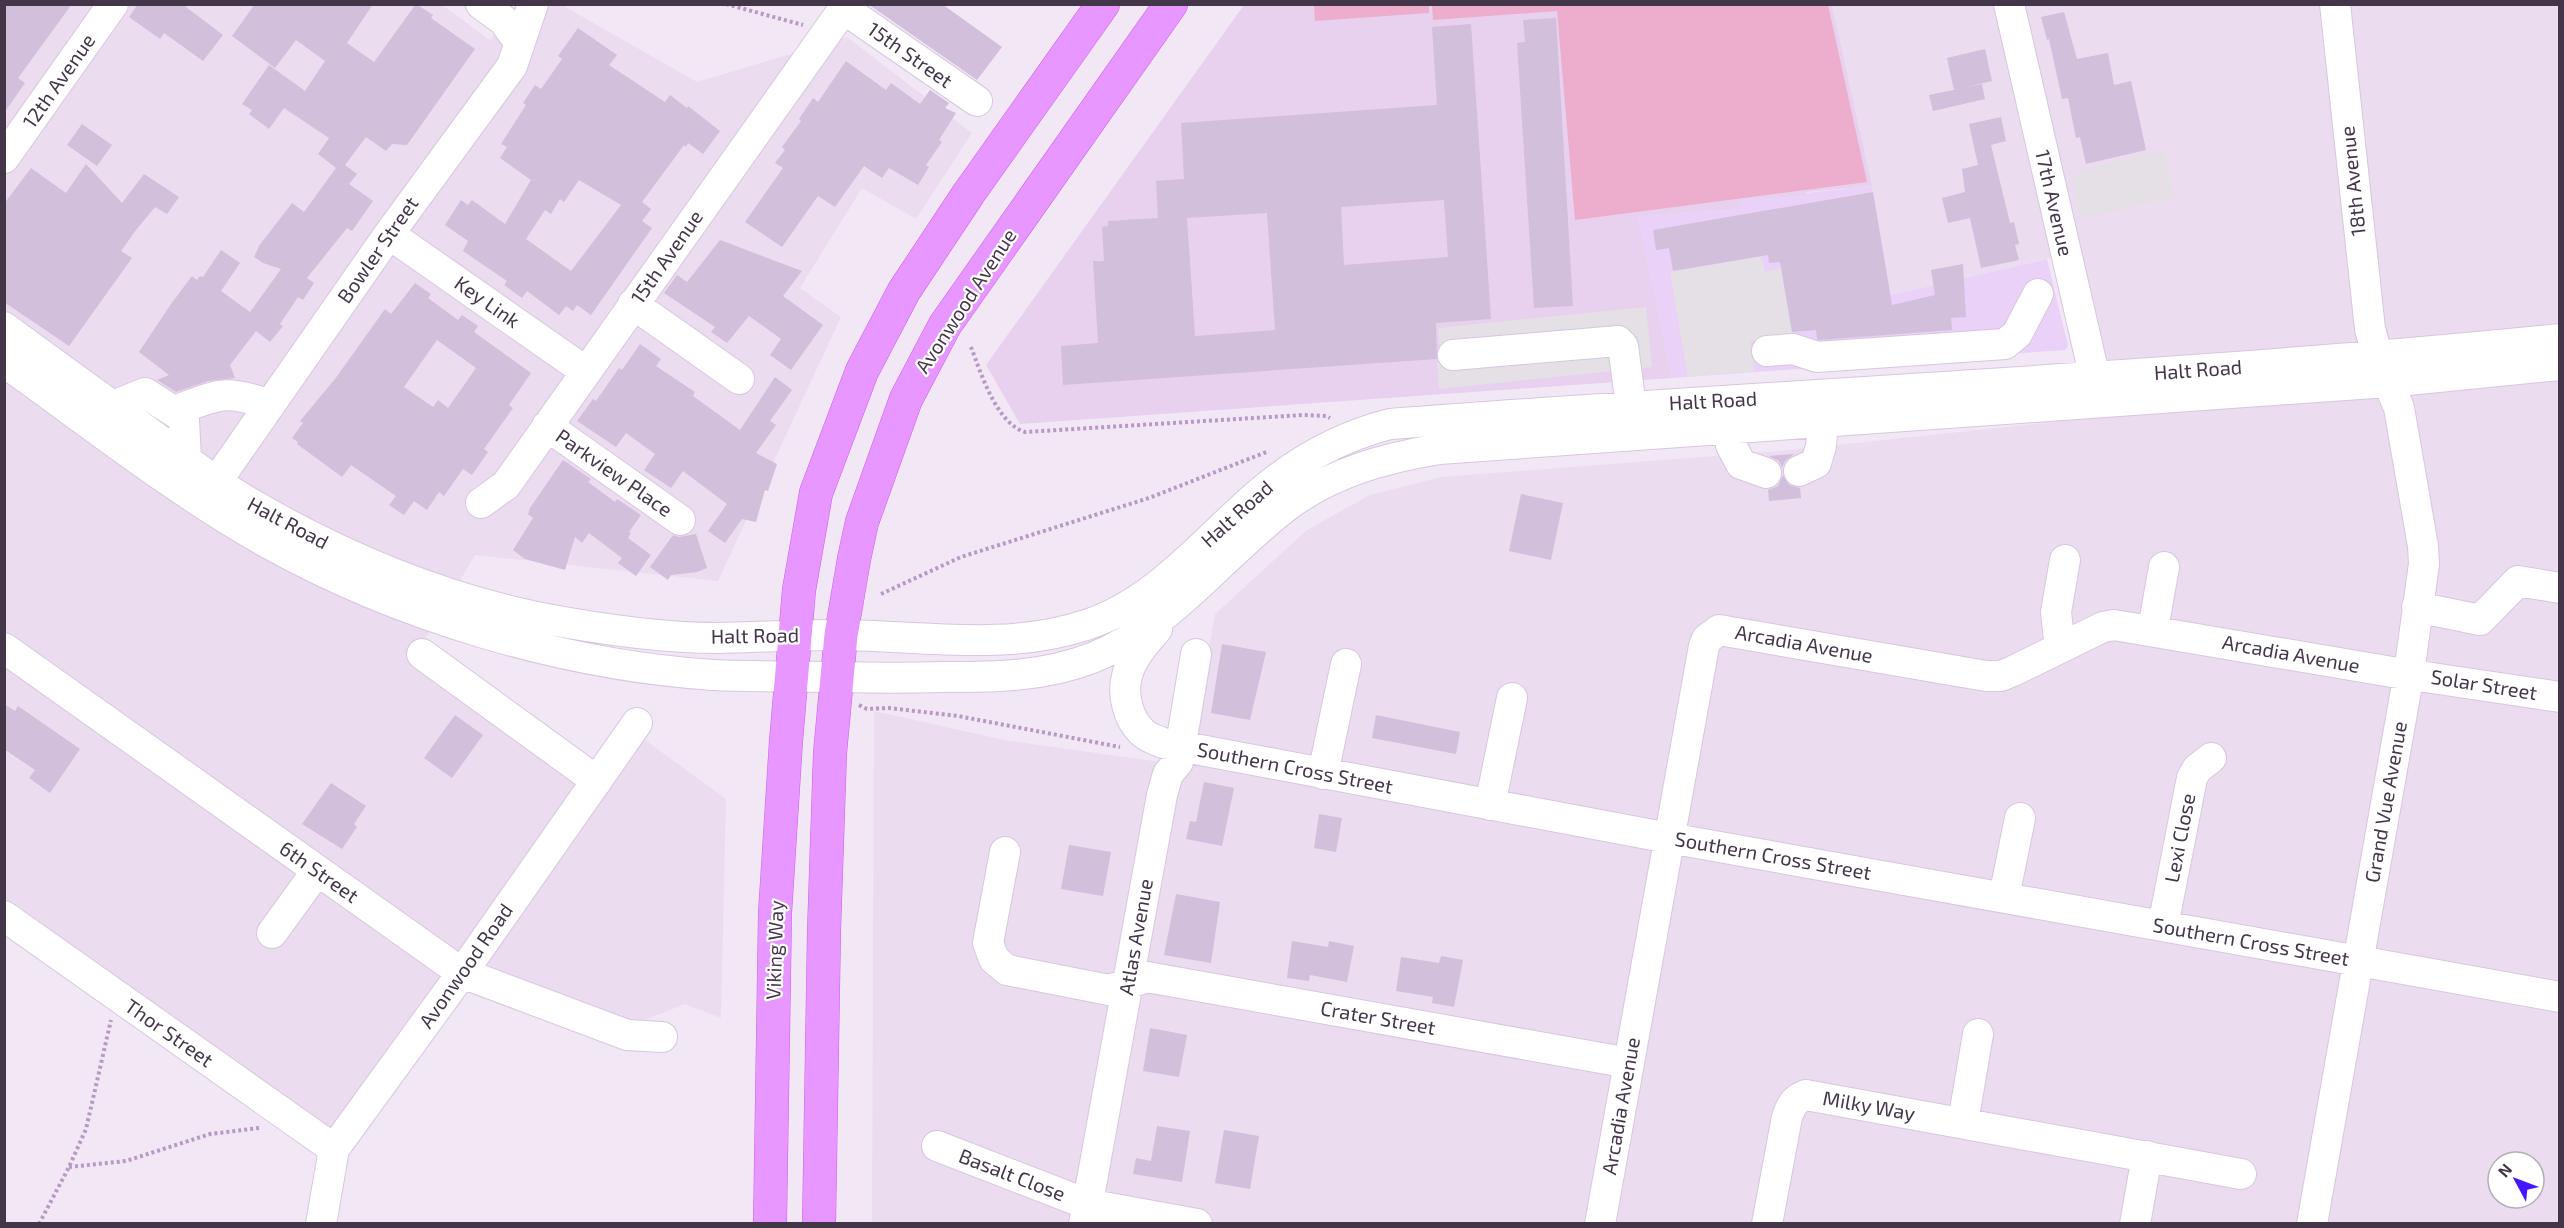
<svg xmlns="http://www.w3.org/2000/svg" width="2564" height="1228" font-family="'Exo 2',sans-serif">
<rect width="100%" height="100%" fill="#f2e8f5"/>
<path fill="#ebdcf0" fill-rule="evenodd" d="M5,5H442L490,40L524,5H562L697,82L847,37L972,133L916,219L862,188L800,288L841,317L718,581L475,555L417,653L594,781L630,729L726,799L721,1018L685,1004L640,1022L627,1038L460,974L334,1147L5,913Z
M1832,5H2559V335L2095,376L2067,254L1891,295L1872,186Z
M2559,368V1223L872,1224L874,711L1004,740L1189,766L1215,614L1307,530L1370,495L1441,477L1780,451ZM2498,1162H2534V1198H2498Z"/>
<path fill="#ead1f8" d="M1872,186L1891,295L2047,259L2068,346L2065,350L1672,378L1636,217L1741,209L1739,200L1805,196V193Z"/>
<path fill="#e8d0ef" d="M1244,5H1832L1872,186L1806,192V196L1740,200L1741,209L1637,217L1672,378L1020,424L986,365Z"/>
<path fill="#edadcc" d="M1314,5H1429V13L1315,21Z
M1432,5H1828L1867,182L1575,220L1557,11L1433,20Z"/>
<path fill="#e4e0e6" d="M2164,151L2174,198L2080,218L2071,176L2088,168Z
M1761,256L1765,272L1781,268L1793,335L1750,342L1755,371L1688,377L1670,272Z
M1646,307L1652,367L1439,389L1437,363H1442L1438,328Z"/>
<path fill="#d1bfdb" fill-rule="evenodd" d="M4,4H72L18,78L25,83L4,113Z
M138,4H182L223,35L203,61L164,33L160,39L129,17Z
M255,4H373L347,43L374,62L416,4L433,15L431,18L475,49L407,145L392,144L386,151L366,137L345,165L357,174L349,184L373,201L352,231L347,228L307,278L314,283L303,300L298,297L280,324L283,326L270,342L256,331L230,365L235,378L208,381L176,392L157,380L169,375L139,352L171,304L192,276L197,280L200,276L203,277L221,250L240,263L221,291L250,312L281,269L263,263L254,257L259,246L292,203L304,212L336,168L318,154L329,138L284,108L269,129L249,114L252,110L242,104L269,65L305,91L325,61L296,40L275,68L232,36Z
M868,4H942L1002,47L977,80Z
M2064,12L2077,59L2108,53L2114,85L2131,81L2146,150L2086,164L2080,137L2076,138L2068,98L2062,99L2049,39L2047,40L2041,17Z
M1556,18L1573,306L1534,308L1517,43L1525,42L1523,20Z
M1471,24L1491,319L1436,323L1437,359L1063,385L1061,346L1098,343L1093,261H1104L1102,227L1108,226V221L1158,218L1156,181L1184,179L1181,123L1437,105L1432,27ZM1444,200L1448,257L1344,265L1341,207ZM1267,213L1275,330L1195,336L1187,218Z
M578,28L617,55L609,65L665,102L670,95L687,108L688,106L720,131L703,154L688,143L686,147L684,145L642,202L651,209L642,221L652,228L591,315L577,305L573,311L566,306L559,315L527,291L522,298L504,285L507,281L463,251L468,241L445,225L461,200L468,205L472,200L505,224L531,180L500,158L507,147L501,144L526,105L523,103L535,85L541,89L562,59L558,56ZM579,180L621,205L571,271L526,239L545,210L551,214L560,199L564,202Z
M1985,49L1992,81L1954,90L1947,58Z
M846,61L886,90L891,83L920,104L930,90L949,103L945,108L956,113L939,140L942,142L926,165L929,167L918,185L889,168L882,178L864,166L835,207L818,196L782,247L745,222L783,168L775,163L785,150L782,147L801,121L799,119L813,98L818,102Z
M1982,84L1985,99L1933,111L1929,95Z
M2001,117L2006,141L1991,145L2010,223L2014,222L2019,244L2015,245L2019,260L1981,268L1970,218L1948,223L1942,198L1965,192L1962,169L1978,165L1969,124Z
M82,124L112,145L97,166L67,145Z
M86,164L122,203L144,174L179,197L167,214L155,207L136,230L121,251L132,258L69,346L4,302V204L31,168L66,193Z
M1873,192L1892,305L1935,295L1931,270L1963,264L1966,317L1951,318L1952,330L1819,340L1817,339L1816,330L1792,332L1780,262L1769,263L1768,255L1673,271L1669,248L1656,250L1653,230Z
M720,240L802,271L783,296L823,325L791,370L770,355L781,339L749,316L727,343L711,332L715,327L664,293L677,275L687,282Z
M415,283L431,294L428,298L458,320L462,315L478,326L474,332L531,373L509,405L513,408L484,449L488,452L472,475L463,469L444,496L439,492L427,510L414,501L404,515L389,505L396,496L351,465L342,477L297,444L298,442L292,438L303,423L300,421L335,379L385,309L391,314ZM437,340L476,368L448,408L438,400L433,407L404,387Z
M640,344L661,359L656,366L695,392L693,396L740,430L775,377L792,390L770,421L776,425L756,453L777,464L768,491L765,490L756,522L742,519L725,543L708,531L727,504L683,471L671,488L644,470L655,454L626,433L616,447L577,421L593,399L596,401L619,368L622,370Z
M1794,454L1785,461L1782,468L1779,461L1769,456Z
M563,460L591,479L588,482L615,502L617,499L641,515L629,532L631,533L628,538L651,555L636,576L618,563L622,558L589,533L582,543L575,537L565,570L525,559L513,550L533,518L528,514L530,508Z
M1783,475L1789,485L1800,488L1801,498L1769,501L1768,490L1778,486Z
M1521,494L1563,503L1551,560L1509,551Z
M696,534L707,568L697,572L671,575L668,580L650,567L673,535L679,537Z
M1222,644L1266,652L1250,720L1211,713Z
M4,704L15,711L18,706L80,749L50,793L29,778L35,770L4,749Z
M455,715L483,735L452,778L424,758Z
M1376,715L1460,732L1456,754L1372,738Z
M1204,782L1234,788L1222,846L1186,839L1190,821L1196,822Z
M331,783L366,806L354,824L357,827L342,849L302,824Z
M1319,814L1342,818L1336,852L1314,848Z
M1069,845L1111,852L1103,896L1061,889Z
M1176,894L1220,902L1211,963L1164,955Z
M1292,941L1328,947L1329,941L1354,946L1347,982L1310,975L1309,981L1287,978Z
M1441,956L1463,960L1454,1007L1432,1003L1433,997L1396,991L1401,957L1439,963Z
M1150,1028L1187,1035L1179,1077L1143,1071Z
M1157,1126L1190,1131L1182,1182L1133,1174L1136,1158L1151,1161Z
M1224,1130L1259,1136L1250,1189L1215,1183Z"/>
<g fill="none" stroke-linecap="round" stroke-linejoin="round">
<g stroke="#d8c6df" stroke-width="32">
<path id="minor" d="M481,4L503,20L519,42
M2009,4L2099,396
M844,9L977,101
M4,158L113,4
M389,234L585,371
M633,304L739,379
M4,327C54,364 104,400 154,436C189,462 224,489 262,510C348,559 444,598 541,618C594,628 664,638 717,638C758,637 799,635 841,635C921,636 1008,651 1086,625C1155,603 1203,542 1256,496C1296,461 1339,437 1390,424C1780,394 2170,378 2560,339
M1767,351L1793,349L1817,357L2005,344L2017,334L2038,294
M1453,355L1618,341L1623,346L1631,406
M4,362C90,423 174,490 266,542C398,616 562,665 713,675C755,677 797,676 840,677C874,678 909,678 943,677C994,677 1043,677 1092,658C1172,627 1223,553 1291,503C1336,471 1386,458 1439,449L2388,382L2560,365
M113,406L145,393L181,416L184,419L186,460
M174,411C218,395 223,388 270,405
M547,426L680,520
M1729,427L1731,445L1741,464L1766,473
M1799,471L1816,463L1821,446L1823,422
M205,498L389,234L512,66L533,4
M481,503L506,485L847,4
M2417,607L2480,620L2518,581L2560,588
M1157,629C1146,642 1131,658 1127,676C1122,694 1128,719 1142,732C1148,738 1156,740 1163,743L1669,838L2560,997
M2153,629L2164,567
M4,648L462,973L627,1035L662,1037
M2060,648L2056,612L2065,560
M422,654L597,781
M1323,774L1346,664
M1490,805L1512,698
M1005,852L988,943L994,959L1007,970L1109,990L1147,977L1629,1063
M2004,897L2020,818
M4,916L334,1149
M2163,926L2192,778L2197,769L2211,758
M272,933L317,871
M1963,1122L1978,1034
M937,1146L1087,1204L1197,1224
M321,1224L334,1149L462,973L637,723
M1084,1224L1162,795L1168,774L1178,762L1196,654
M1600,1224L1704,646L1707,639L1719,630L1986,676H2001L2013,671L2103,627L2114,625L2392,672L2560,697
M1767,1224L1787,1117C1791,1106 1794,1099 1806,1095L2241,1174
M2135,1224L2147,1156
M2312,1224L2409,673L2424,564L2423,546L2399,408L2378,357L2370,329L2335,4"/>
</g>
<g stroke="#cb5dee" stroke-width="34">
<path id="major" d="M770,1224L775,913L786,741L799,590L816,493L862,371L904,291L969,193L1103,4
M819,1224L824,931L830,753L841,635L854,559L862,522L906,399L945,325L1171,4"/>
</g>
<path stroke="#b899c4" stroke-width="4" stroke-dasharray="3 3" stroke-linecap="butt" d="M726,4L803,25
M971,347C981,373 996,423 1025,432L1303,415L1326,416L1330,418
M881,594L961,557L1149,498L1269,451
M859,705L867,709L889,708L958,716L1120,747
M69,1167L126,1161L210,1134L259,1128
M39,1224L69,1167L86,1129L111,1020"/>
<use href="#minor" stroke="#fff" stroke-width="30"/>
<use href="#major" stroke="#e797ff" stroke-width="33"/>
</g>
<g text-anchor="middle" stroke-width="4.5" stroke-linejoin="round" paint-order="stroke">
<g font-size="20" fill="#433649" stroke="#fff">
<text transform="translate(910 55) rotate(35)" y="7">15th Street</text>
<text transform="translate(59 81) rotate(-55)" y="7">12th Avenue</text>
<text transform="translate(2353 181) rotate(-96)" y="7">18th Avenue</text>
<text transform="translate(2054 203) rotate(77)" y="7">17th Avenue</text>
<text transform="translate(378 250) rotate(-55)" y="7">Bowler Street</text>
<text transform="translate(667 257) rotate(-55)" y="7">15th Avenue</text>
<text transform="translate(966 301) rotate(-57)" y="7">Avonwood Avenue</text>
<text transform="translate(487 302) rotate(35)" y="7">Key Link</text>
<text transform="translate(2198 370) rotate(-4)" y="7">Halt Road</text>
<text transform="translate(1713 401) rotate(-3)" y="7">Halt Road</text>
<text transform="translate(614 473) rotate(35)" y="7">Parkview Place</text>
<text transform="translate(1237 514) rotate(-42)" y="7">Halt Road</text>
<text transform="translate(288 523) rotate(28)" y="7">Halt Road</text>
<text transform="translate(755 636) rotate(-1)" y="7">Halt Road</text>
<text transform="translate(1804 644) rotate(10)" y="7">Arcadia Avenue</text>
<text transform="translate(2291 654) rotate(10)" y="7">Arcadia Avenue</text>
<text transform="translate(2484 685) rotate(9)" y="7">Solar Street</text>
<text transform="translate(1295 768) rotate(11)" y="7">Southern Cross Street</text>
<text transform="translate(2386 802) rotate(-80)" y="7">Grand Vue Avenue</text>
<text transform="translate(2180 838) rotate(-79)" y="7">Lexi Close</text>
<text transform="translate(1773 856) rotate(10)" y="7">Southern Cross Street</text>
<text transform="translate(319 872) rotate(35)" y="7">6th Street</text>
<text transform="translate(1136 937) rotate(-80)" y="7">Atlas Avenue</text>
<text transform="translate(2251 942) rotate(10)" y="7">Southern Cross Street</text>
<text transform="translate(775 950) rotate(-88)" y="7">Viking Way</text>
<text transform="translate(466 966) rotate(-55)" y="7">Avonwood Road</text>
<text transform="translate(1378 1018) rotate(10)" y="7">Crater Street</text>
<text transform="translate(169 1033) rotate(35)" y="7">Thor Street</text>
<text transform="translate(1621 1106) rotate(-80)" y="7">Arcadia Avenue</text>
<text transform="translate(1869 1106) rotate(10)" y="7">Milky Way</text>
<text transform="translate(1012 1175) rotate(21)" y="7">Basalt Close</text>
</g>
</g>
<rect width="2564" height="1228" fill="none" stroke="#433649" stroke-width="12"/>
<g transform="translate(2516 1180) rotate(311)"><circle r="28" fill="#ffffff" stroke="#b4afb6" stroke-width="1.5"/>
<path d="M0-4.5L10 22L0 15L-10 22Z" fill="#4615ff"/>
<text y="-9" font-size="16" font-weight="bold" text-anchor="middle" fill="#433649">N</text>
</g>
</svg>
